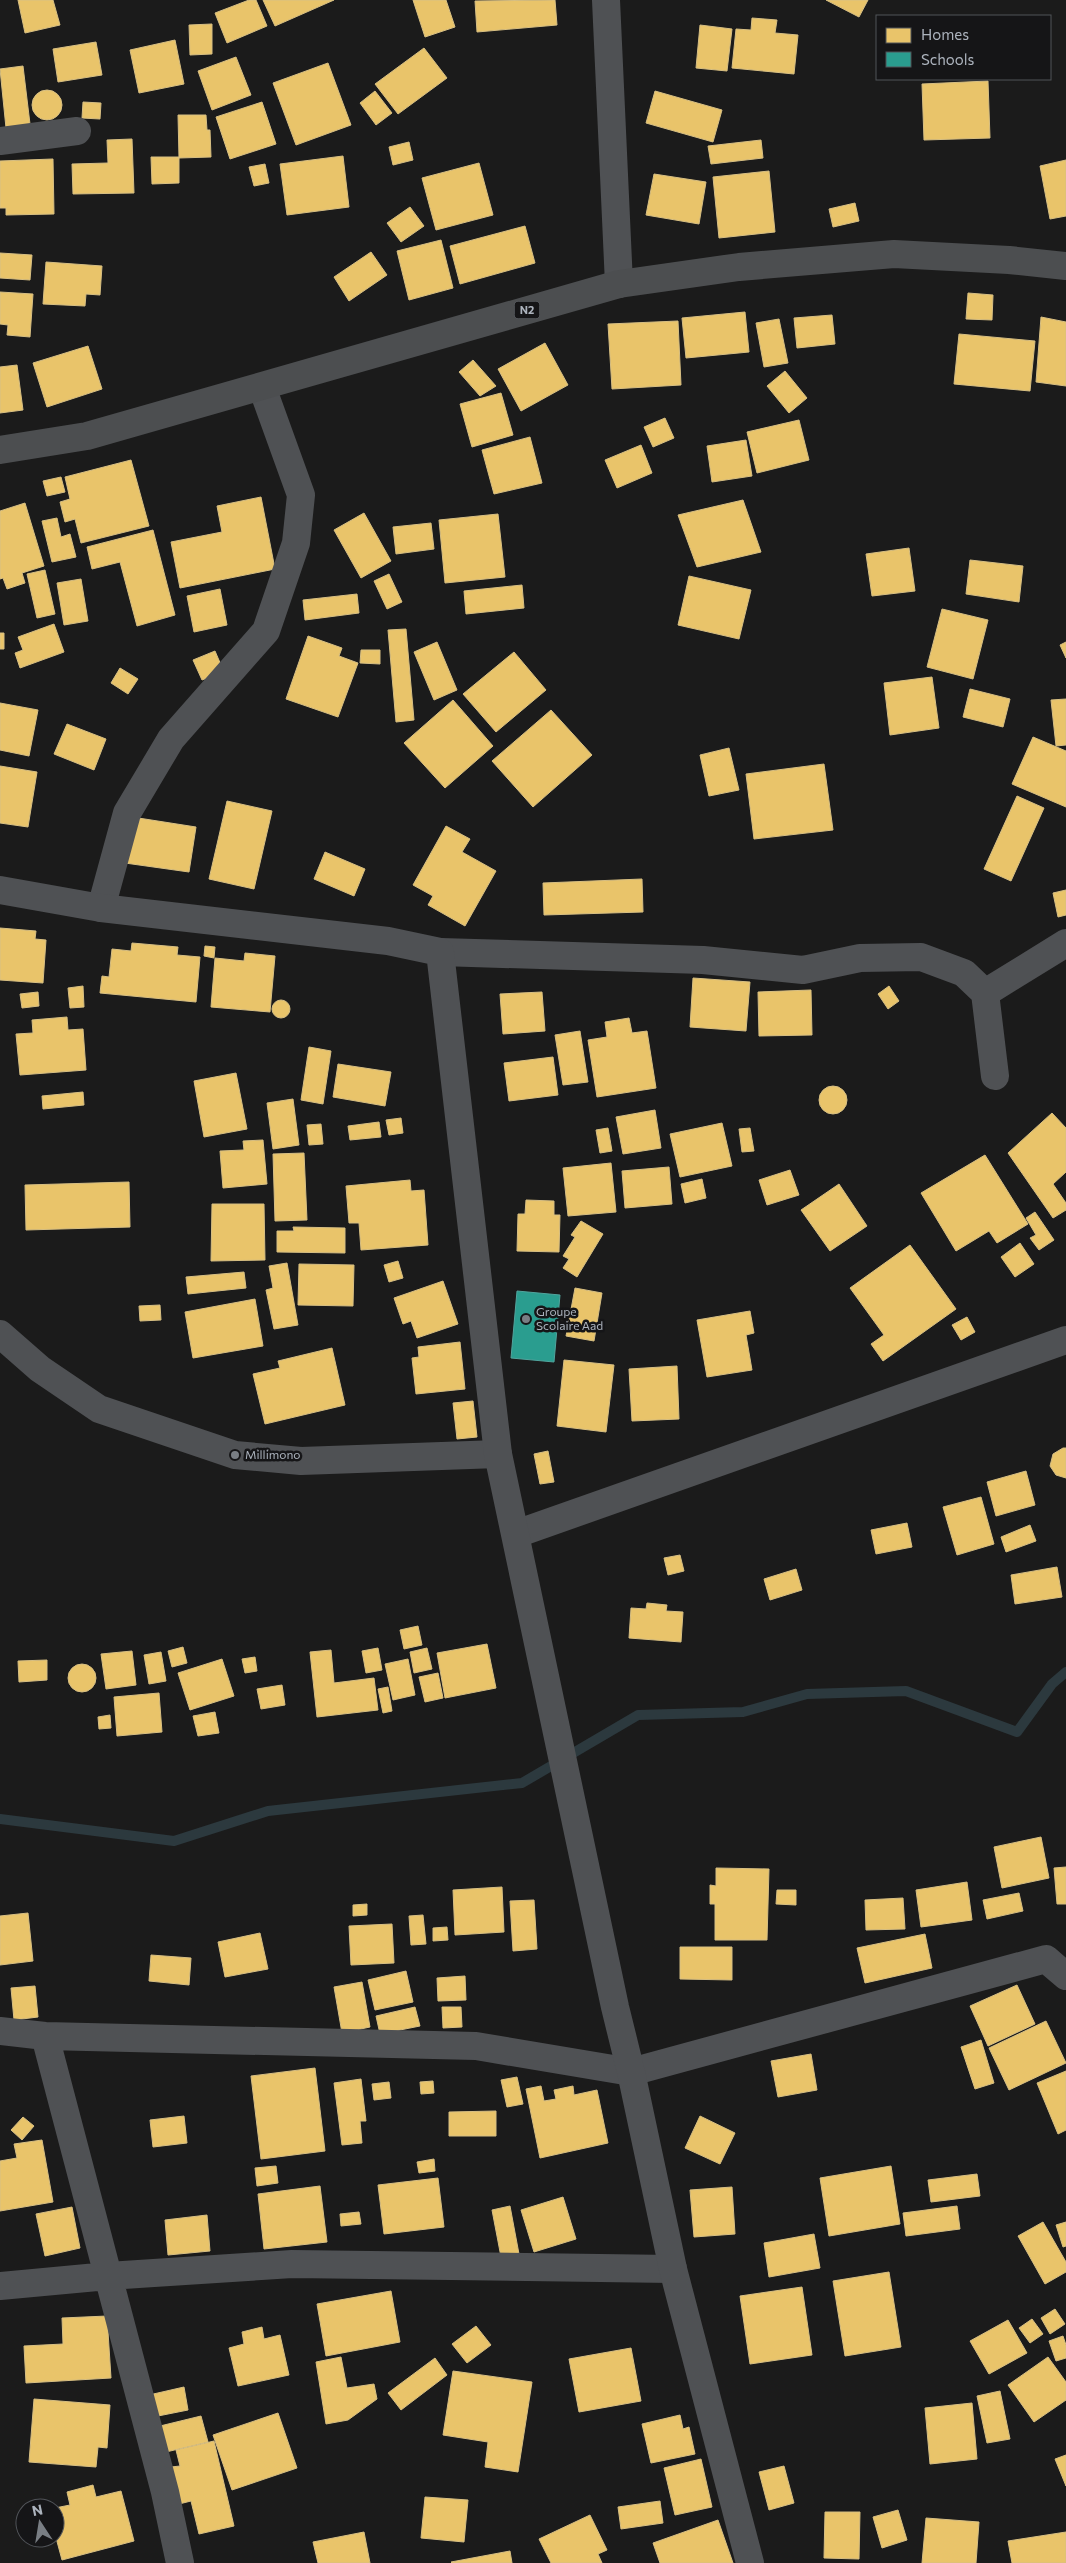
<svg xmlns="http://www.w3.org/2000/svg" width="1066" height="2563" font-family="Commissioner,sans-serif">
<rect width="100%" height="100%" fill="#1b1b1b"/>
<path fill="#e9c46a" stroke="#d7bf83" d="M18,0H53L60,25L25,33Z
M249,0H256L267,26L227,43L215,13Z
M263,0H334L275,26Z
M413,0H446L455,27L425,37Z
M555,0L557,25L477,32L475,1Z
M826,0H868L859,17Z
M752,18L777,20L775,33L798,35L794,74L732,68L736,29L751,30Z
M212,24V54L190,55L189,25Z
M700,25L732,29L727,71L696,68Z
M175,40L184,84L139,93L130,50Z
M96,42L102,75L58,82L53,49Z
M424,48L447,78L398,114L375,84Z
M236,57L251,95L212,110L198,71Z
M328,63L351,125L296,145L273,83Z
M23,66L30,124L6,128L0,69Z
M988,81L990,138L924,140L922,84Z
M32 105a15 15 0 1 1 30 0a15 15 0 1 1-30 0Z
M375,91L392,113L376,125L360,103Z
M655,91L722,110L713,142L646,123Z
M83,102L101,103L100,119L82,118Z
M262,102L276,144L230,159L216,117Z
M178,115H206L207,130H210L211,157L179,158Z
M132,139L134,193L73,194L72,164L108,163L107,140Z
M761,140L763,158L711,164L708,146Z
M409,142L413,160L393,165L389,147Z
M343,156L349,207L287,215L280,164Z
M151,157H179V183L152,184Z
M53,159L54,214L6,215V208H0V161Z
M1066,160V216L1050,219L1040,166Z
M479,163L493,215L436,230L422,178Z
M265,164L269,183L254,186L249,167Z
M769,171L775,232L719,238L713,177Z
M654,174L706,182L699,224L646,215Z
M855,203L859,221L833,227L829,209Z
M410,207L424,226L401,242L387,223Z
M525,226L535,263L460,284L450,246Z
M441,240L453,288L409,300L397,251Z
M371,252L387,275L349,301L334,277Z
M0,253L32,255L30,280L0,278Z
M46,262L102,266L100,295L86,294L85,306L43,304Z
M0,292L33,294L30,337L7,335L8,325L0,324Z
M968,293L993,295L992,320L966,319Z
M745,312L749,352L686,358L682,318Z
M832,315L835,344L797,348L794,318Z
M1041,317L1066,322V386L1036,382Z
M779,319L788,363L764,367L756,323Z
M678,321L681,385L612,389L608,324Z
M959,334L1035,341L1030,391L954,384Z
M545,343L568,385L521,411L498,369Z
M88,346L102,389L47,407L33,363Z
M473,360L496,386L480,396L459,372Z
M17,365L23,410L0,413V367Z
M785,371L807,398L789,413L767,386Z
M501,393L513,435L472,447L460,404Z
M665,418L674,438L653,447L644,427Z
M799,420L809,460L757,473L747,432Z
M530,437L542,483L494,494L482,450Z
M746,440L752,476L712,482L707,446Z
M641,445L652,473L617,488L605,460Z
M131,460L149,526L81,543L75,519L65,522L60,502L70,499L65,477Z
M61,477L65,492L47,496L43,481Z
M261,497L275,569L180,588L171,542L222,532L217,506Z
M743,500L761,552L697,567L678,515Z
M25,503L44,566L22,573L25,583L7,589L3,578L0,579V511Z
M364,513L391,561L361,578L334,530Z
M498,514L505,577L445,583L439,520Z
M57,518L61,537L70,534L76,557L52,562L42,521Z
M431,523L434,549L396,554L393,527Z
M153,530L175,615L137,626L120,562L92,569L87,547Z
M909,548L915,591L872,596L866,554Z
M970,560L1023,566L1019,602L966,594Z
M45,570L55,614L37,618L27,574Z
M389,574L402,602L387,609L374,581Z
M689,576L751,590L739,639L678,625Z
M81,579L88,621L64,625L57,583Z
M522,585L524,608L466,614L464,591Z
M220,589L227,625L194,632L187,596Z
M357,594L359,613L305,620L303,600Z
M942,609L988,620L973,679L927,667Z
M54,624L64,652L20,668L15,653L23,650L18,637Z
M406,629L414,720L396,722L388,630Z
M0,633H4V649H0Z
M308,636L342,648L339,656L358,663L338,717L286,699Z
M437,642L457,690L434,700L414,652Z
M1066,642V658L1060,645Z
M361,650H380V664L360,663Z
M215,651L224,672L202,680L193,660Z
M514,652L546,690L496,732L463,694Z
M120,668L138,679L128,694L111,683Z
M932,677L939,728L890,735L884,683Z
M970,689L1010,699L1003,727L963,717Z
M1066,699V745L1056,746L1051,700Z
M453,700L493,746L445,788L404,743Z
M0,703L38,710L29,756L0,750Z
M551,710L592,755L533,807L492,761Z
M67,724L106,739L94,770L54,754Z
M1033,737L1066,751V807L1012,784Z
M729,748L739,790L709,796L700,755Z
M824,764L833,830L754,839L746,774Z
M0,766L37,772L28,827L0,823Z
M1017,796L1044,808L1011,881L984,869Z
M227,801L272,811L254,889L209,879Z
M132,817L196,827L189,872L125,863Z
M446,826L470,839L462,852L496,871L465,926L428,905L433,896L413,885Z
M325,852L365,869L354,896L314,879Z
M642,879L643,912L544,915L543,883Z
M1066,890V915L1058,917L1053,893Z
M0,928L36,931L35,939L46,940L43,983L0,980Z
M132,943L178,947L177,955L200,957L196,1002L100,993L102,976L109,977L112,949L131,951Z
M205,946L215,947L214,958L204,956Z
M245,953L275,956L270,1012L211,1007L215,958L244,961Z
M693,978L750,982L746,1031L690,1027Z
M83,986L84,1007L70,1008L68,988Z
M889,986L899,1001L888,1009L878,994Z
M811,990L812,1035L759,1036L758,992Z
M38,992L39,1006L22,1008L20,994Z
M542,992L545,1031L503,1034L500,994Z
M272 1009a9 9 0 1 1 18 0a9 9 0 1 1-18 0Z
M67,1017L68,1030L83,1029L86,1070L20,1075L16,1034L33,1033L32,1020Z
M629,1018L632,1033L647,1031L656,1088L597,1097L588,1040L607,1037L605,1022Z
M580,1031L588,1082L563,1085L555,1035Z
M309,1047L331,1051L323,1104L301,1100Z
M553,1057L558,1095L509,1101L504,1063Z
M338,1064L391,1072L385,1106L333,1097Z
M236,1073L247,1129L204,1137L194,1081Z
M819 1100a14 14 0 1 1 28 0a14 14 0 1 1-28 0Z
M83,1092L84,1105L43,1109L42,1096Z
M293,1099L299,1145L273,1149L267,1103Z
M655,1110L661,1148L623,1154L616,1117Z
M1052,1113L1066,1128V1172L1053,1184L1066,1203V1210L1053,1218L1008,1153Z
M401,1118L403,1133L389,1135L386,1120Z
M379,1122L381,1137L350,1140L348,1126Z
M722,1123L732,1166L680,1177L670,1134Z
M321,1124L323,1144L309,1145L307,1125Z
M608,1128L612,1151L600,1153L596,1130Z
M750,1128L754,1151L742,1152L739,1129Z
M263,1140L267,1184L223,1188L220,1151L244,1150L243,1141Z
M304,1153L307,1220L275,1221L273,1154Z
M985,1155L1028,1224L997,1243L989,1231L956,1251L921,1193Z
M611,1163L616,1212L568,1216L563,1168Z
M669,1167L672,1204L625,1208L622,1171Z
M790,1170L799,1195L767,1205L759,1180Z
M702,1179L706,1198L685,1203L681,1184Z
M410,1180L411,1191L424,1190L428,1245L361,1250L359,1223H349L346,1186Z
M129,1182L130,1227L26,1230L25,1185Z
M839,1184L867,1226L830,1251L801,1210Z
M526,1200L554,1201V1215H560L559,1252L517,1251L518,1214H525Z
M212,1204H264L265,1260L211,1261Z
M1035,1212L1054,1240L1039,1250L1030,1238L1036,1235L1026,1218Z
M581,1221L603,1234L577,1277L563,1268L569,1259L563,1256L575,1237L571,1235Z
M293,1227L345,1228V1253L277,1252V1231H294Z
M1020,1243L1034,1264L1015,1277L1001,1257Z
M910,1245L956,1309L883,1361L871,1344L884,1335L850,1288Z
M398,1261L403,1278L389,1282L384,1265Z
M287,1263L298,1325L274,1329L266,1290L273,1288L269,1266Z
M299,1264L354,1265L353,1306L298,1305Z
M244,1272L246,1288L188,1294L186,1277Z
M443,1281L458,1324L417,1338L411,1321L403,1324L394,1298Z
M575,1288L602,1293L594,1341L566,1336Z
M255,1299L263,1346L193,1358L185,1312Z
M160,1305L161,1320L140,1321L139,1306Z
M750,1311L754,1333L746,1335L752,1370L707,1377L697,1320Z
M967,1317L975,1332L961,1340L952,1325Z
M460,1342L465,1389L416,1394L412,1358L419,1357L418,1347Z
M332,1348L345,1405L265,1424L253,1374L280,1368L278,1361Z
M564,1360L614,1365L606,1432L557,1426Z
M677,1366L679,1419L632,1421L629,1369Z
M473,1401L477,1437L457,1439L453,1403Z
M1063,1448H1066V1478L1056,1475L1050,1466L1053,1454Z
M548,1451L554,1482L540,1484L534,1454Z
M1026,1471L1035,1505L996,1516L987,1482Z
M981,1497L994,1544L957,1555L943,1507Z
M907,1523L912,1547L876,1554L871,1530Z
M1030,1525L1036,1541L1006,1552L1001,1537Z
M680,1555L684,1571L668,1575L664,1558Z
M1057,1567L1062,1597L1015,1604L1011,1575Z
M796,1569L802,1590L770,1600L764,1579Z
M647,1603L667,1605L666,1611L683,1612L681,1642L629,1638L631,1608L646,1609Z
M418,1626L422,1645L404,1649L400,1630Z
M487,1644L496,1688L445,1698L437,1653Z
M183,1647L187,1663L172,1667L168,1651Z
M378,1648L382,1670L366,1673L362,1651Z
M427,1648L432,1669L414,1673L410,1652Z
M331,1650L334,1683L374,1678L378,1710L317,1717L310,1652Z
M132,1651L136,1685L106,1689L101,1654Z
M161,1652L166,1681L149,1684L144,1655Z
M255,1657L257,1671L245,1673L242,1659Z
M222,1659L234,1696L190,1710L178,1673Z
M408,1659L415,1695L393,1700L385,1664Z
M47,1660V1680L19,1682L18,1661Z
M68 1678a14 14 0 1 1 28 0a14 14 0 1 1-28 0Z
M438,1673L443,1698L425,1702L419,1677Z
M282,1685L285,1705L261,1709L257,1689Z
M388,1687L392,1711L383,1713L378,1689Z
M159,1693L162,1732L117,1736L114,1697Z
M215,1712L219,1733L198,1736L193,1716Z
M110,1715L111,1728L99,1729L98,1717Z
M1041,1837L1049,1878L1002,1888L994,1847Z
M1066,1867V1904H1057L1054,1868Z
M716,1868L769,1869L767,1940H715V1904H710V1885L716,1886Z
M967,1882L972,1920L921,1927L916,1890Z
M502,1887L504,1932L455,1935L453,1890Z
M777,1890H796V1905L776,1904Z
M1019,1893L1023,1911L987,1919L983,1900Z
M903,1898L905,1929L866,1930L865,1900Z
M534,1900L537,1949L513,1951L510,1901Z
M367,1904V1915L353,1916V1905Z
M28,1913L33,1961L0,1965V1916Z
M423,1915L426,1944L411,1945L409,1916Z
M392,1924L394,1963L351,1965L349,1926Z
M447,1927L448,1940L433,1941V1928Z
M260,1933L268,1969L225,1977L218,1942Z
M925,1934L932,1968L865,1983L857,1948Z
M680,1947H732V1980L680,1979Z
M151,1955L191,1958L189,1985L149,1981Z
M406,1971L413,2002L375,2010L368,1980Z
M465,1976L466,2000L438,2001L437,1978Z
M362,1982L370,2027L342,2033L334,1987Z
M1017,1985L1035,2024L988,2046L970,2006Z
M35,1986L38,2017L14,2020L11,1988Z
M415,2007L420,2026L380,2034L376,2016Z
M442,2007H461L462,2027L443,2028Z
M1046,2021L1066,2063L1009,2090L989,2048Z
M981,2040L994,2083L975,2089L961,2047Z
M811,2054L817,2090L778,2097L771,2061Z
M315,2068L325,2151L261,2159L251,2076Z
M1066,2071V2130L1058,2134L1037,2083Z
M517,2077L523,2104L507,2107L501,2080Z
M361,2079L366,2121H360L362,2143L342,2145L334,2083Z
M433,2081L434,2093L421,2094L420,2082Z
M389,2082L391,2098L374,2100L372,2084Z
M541,2086L544,2101L556,2099L554,2090L573,2086L574,2095L597,2090L608,2143L540,2158L526,2089Z
M496,2111V2136H449V2112Z
M184,2116L187,2143L153,2147L150,2120Z
M700,2116L735,2133L720,2164L685,2148Z
M23,2117L34,2126L22,2140L11,2130Z
M42,2140L53,2202L0,2211V2161L17,2158L14,2144Z
M434,2159L435,2171L419,2173L417,2162Z
M276,2166L278,2183L257,2186L255,2168Z
M891,2166L900,2224L829,2236L820,2178Z
M977,2174L980,2196L931,2202L928,2180Z
M438,2178L444,2227L384,2234L378,2185Z
M320,2186L327,2242L264,2249L258,2194Z
M732,2187L735,2234L694,2237L690,2190Z
M563,2197L576,2239L534,2252L521,2210Z
M510,2206L519,2254L501,2257L492,2210Z
M957,2206L960,2229L906,2236L903,2213Z
M72,2207L80,2248L45,2256L36,2214Z
M359,2212L361,2224L341,2226L340,2214Z
M207,2215L210,2251L168,2255L165,2220Z
M1043,2222L1066,2262V2272L1045,2284L1018,2236Z
M1066,2222V2246L1063,2247L1056,2225Z
M814,2234L820,2268L769,2277L764,2243Z
M889,2272L901,2347L845,2356L833,2281Z
M802,2287L812,2355L750,2364L740,2296Z
M391,2291L400,2342L326,2356L317,2304Z
M1055,2309L1065,2324L1050,2334L1041,2318Z
M107,2316L111,2378L26,2383L24,2346L63,2344L62,2318Z
M1032,2319L1043,2334L1030,2343L1019,2328Z
M1008,2320L1027,2353L989,2374L970,2341Z
M476,2326L491,2345L467,2363L452,2344Z
M262,2327L264,2339L280,2335L289,2375L238,2386L229,2348L244,2344L242,2332Z
M1063,2336L1066,2345V2358L1056,2361L1049,2341Z
M631,2348L641,2401L579,2412L569,2359Z
M341,2357L347,2388L374,2384L377,2399L348,2420L326,2424L316,2362Z
M1048,2357L1066,2382V2400L1034,2422L1008,2385Z
M435,2358L447,2375L401,2410L388,2393Z
M453,2371L532,2382L518,2472L485,2467L488,2442L443,2435Z
M184,2387L188,2410L153,2417L149,2395Z
M1000,2391L1010,2439L987,2443L977,2396Z
M34,2399L110,2405L107,2448L98,2447L96,2467L29,2462Z
M972,2403L977,2459L930,2464L925,2408Z
M278,2413L297,2468L232,2490L213,2435Z
M680,2415L683,2429L689,2427L695,2454L651,2463L642,2424Z
M201,2416L208,2442L166,2452L160,2426Z
M214,2441L234,2526L199,2534L191,2501L179,2504L171,2467L180,2466L176,2450Z
M1066,2455V2486L1055,2459Z
M701,2459L712,2507L675,2515L664,2468Z
M784,2466L794,2503L769,2510L759,2472Z
M93,2485L96,2497L121,2491L134,2541L62,2560L55,2534V2508L70,2505L67,2492Z
M425,2497L468,2500L464,2542L421,2538Z
M660,2501L663,2523L621,2529L618,2507Z
M898,2510L907,2540L882,2548L873,2517Z
M825,2512H860L859,2559L824,2558Z
M590,2515L607,2550L598,2554L602,2563H551L539,2539Z
M926,2518L979,2522L976,2563H922Z
M718,2520L733,2563H660L653,2543Z
M364,2532L370,2563H318L313,2542Z
M1066,2532V2563H1012L1008,2541Z
M510,2551L512,2563H452L451,2562Z"/>
<path fill="#2a9d8f" stroke="#51a49d" d="M517,1291L560,1295L554,1362L511,1358Z"/>
<g fill="none" stroke-linecap="round" stroke-linejoin="round">
<path stroke="#2c393e" stroke-width="10" d="M0,1819L174,1841L268,1811L522,1783L638,1715L743,1712L807,1694L906,1691L1017,1732L1052,1684L1066,1672"/>
<path stroke="#4f5154" stroke-width="28" d="M606,0L619,284
M0,141L77,131
M101,908L127,813L171,739L266,631L296,543L301,495L262,387
M440,952L703,960L803,970L860,958L921,957L964,973L985,993L995,1076
M985,993L1066,943
M0,1334L40,1369L99,1409L235,1455L301,1461L498,1454
M516,1534L1066,1340
M0,2031L45,2036L476,2046L631,2072L1046,1959L1066,1976
M45,2036L165,2492L180,2563
M0,2286L108,2276L292,2264L673,2269"/>
<path stroke="#4f5154" stroke-width="28" d="M0,890L101,908L388,941L440,952L498,1454L615,2007L631,2072L673,2269L750,2563"/>
<path stroke="#4c4e50" stroke-width="28" d="M0,450L87,436L619,284L739,267L894,254L1009,260L1066,266"/>
</g>
<g fill="#797e84" stroke="#151517" stroke-width="2">
<circle cx="526" cy="1319" r="5"/>
<circle cx="235" cy="1455" r="5"/>
</g>
<g text-anchor="middle" stroke-width="5" stroke-linejoin="round" paint-order="stroke">
<rect fill="#151517" stroke="#7f848b" stroke-width="1" x="514.5" y="301.5" width="25" height="17" rx="4"/>
<g font-size="11" font-weight="bold" fill="#acb3bd">
<text x="527" y="314">N2</text>
</g>
<g font-size="12" fill="#acb3bd" stroke="#151517" text-anchor="start">
<text x="536" y="1316">Groupe<tspan x="536" dy="14">Scolaire Aad</tspan></text>
<text x="245" y="1459">Millimono</text>
</g>
</g>
<rect x="876" y="15" width="175" height="65" fill="#151517" stroke="#515459"/>
<rect x="886" y="28" width="25" height="15" fill="#e9c46a" stroke="#515459"/>
<text x="921" y="40" font-size="15" fill="#acb3bd">Homes</text>
<rect x="886" y="52" width="25" height="15" fill="#2a9d8f" stroke="#515459"/>
<text x="921" y="65" font-size="15" fill="#acb3bd">Schools</text>
<g transform="translate(40 2523) rotate(348)"><circle r="24" fill="#151517" stroke="#515459"/>
<path d="M0-4L9 19L0 12L-9 19Z" fill="#797e84"/>
<text y="-8" font-size="14" font-weight="bold" text-anchor="middle" fill="#acb3bd">N</text>
</g>
</svg>
